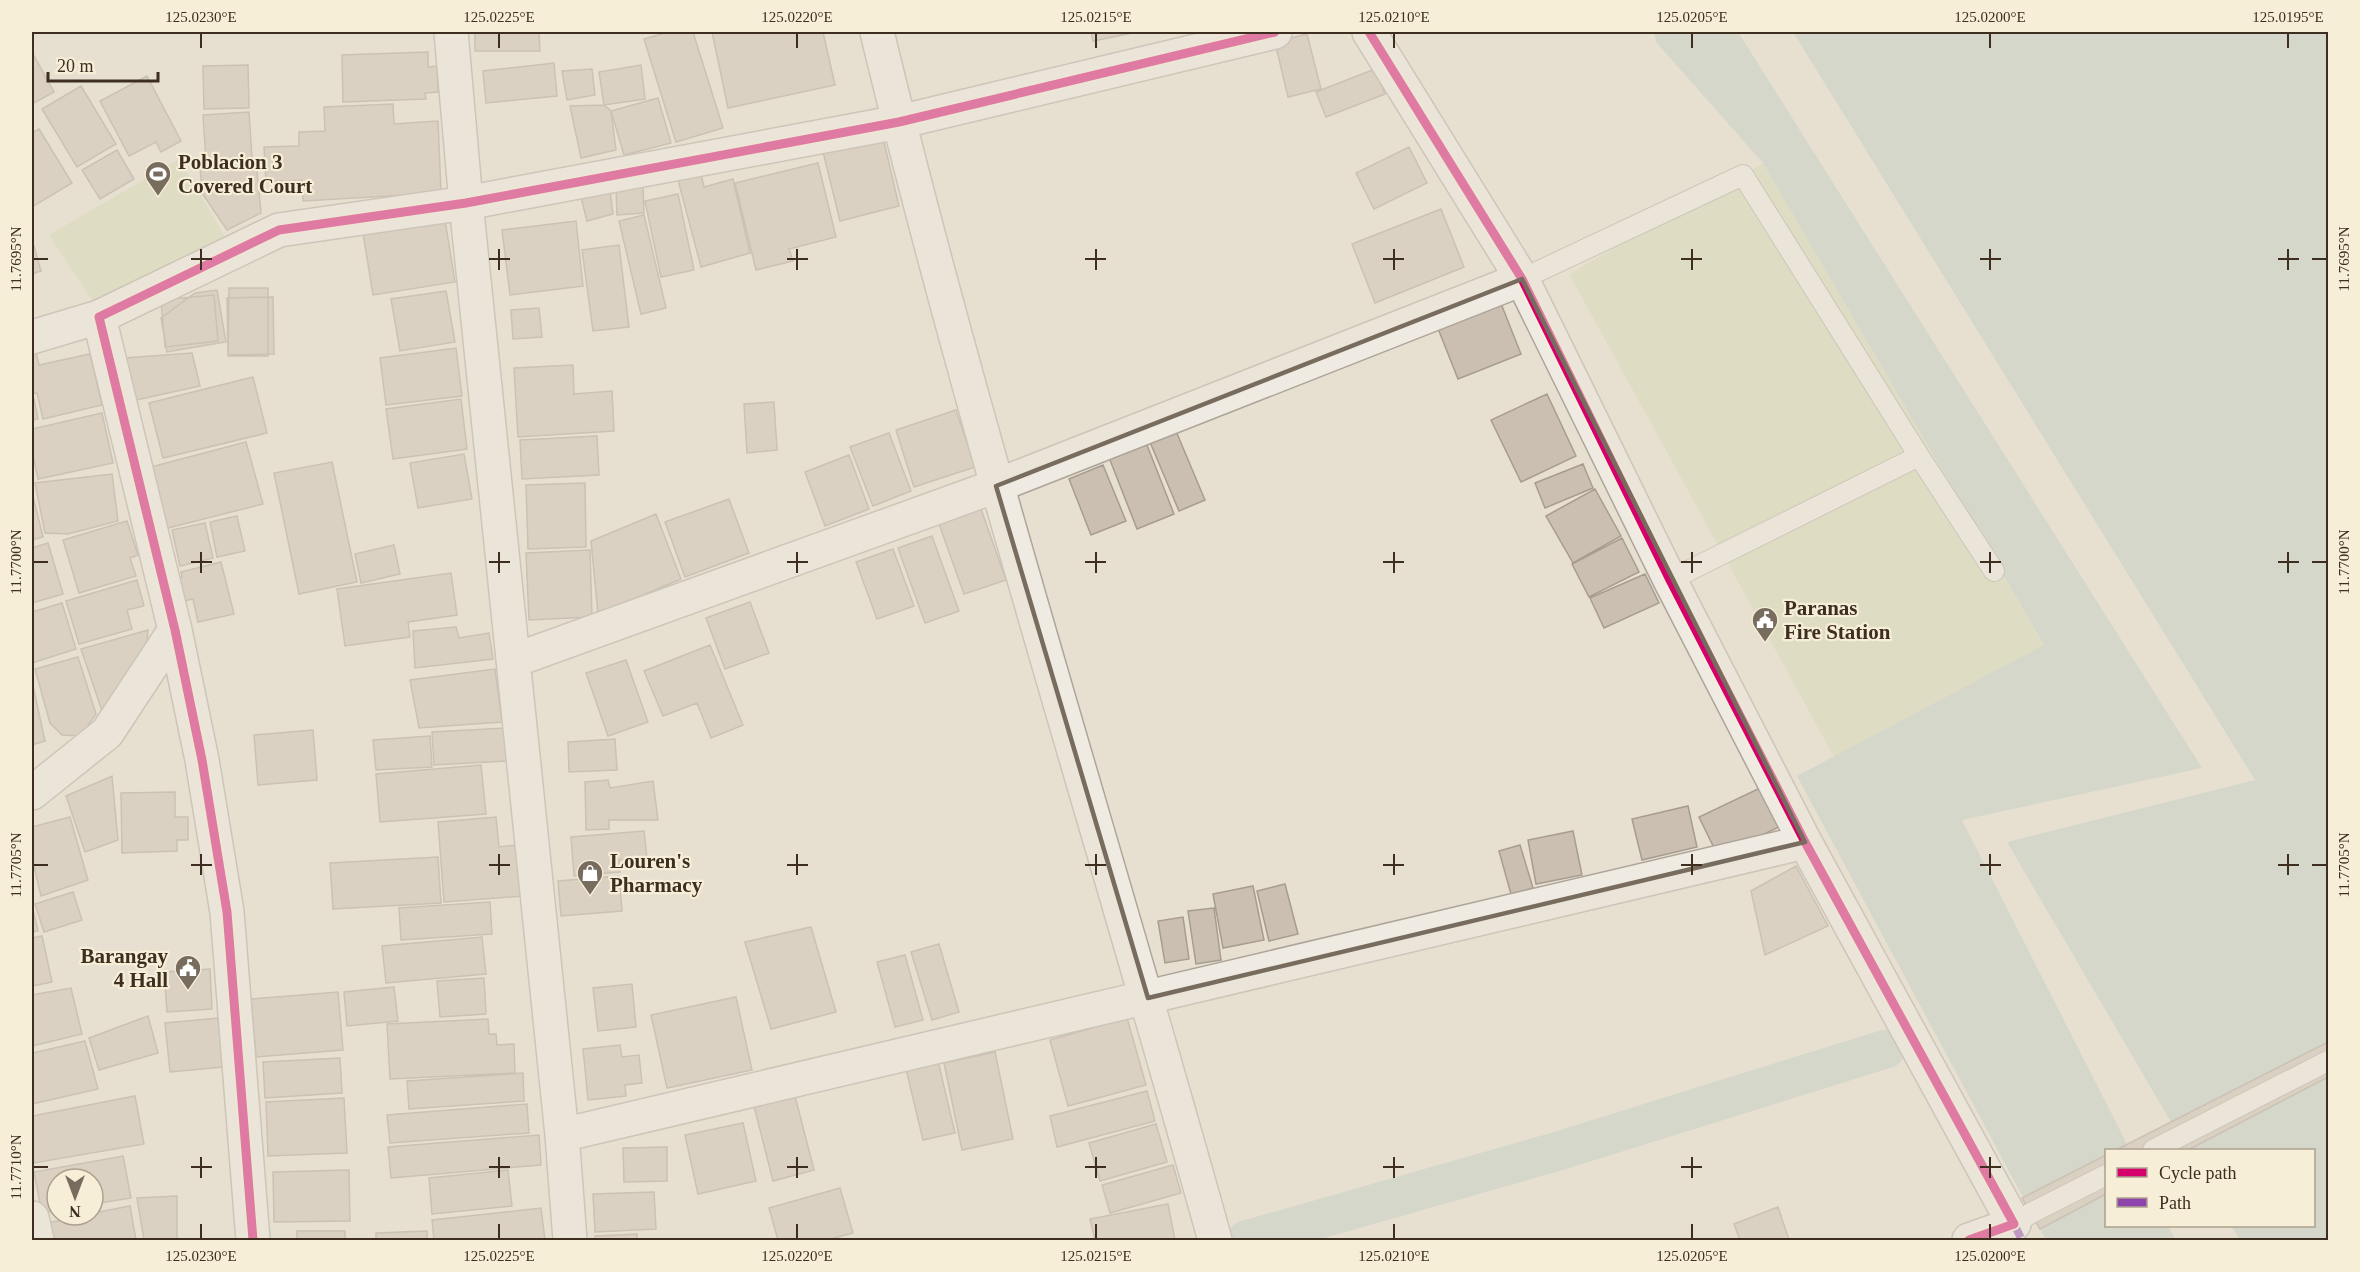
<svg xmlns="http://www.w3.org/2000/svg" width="2360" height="1272" font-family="'Times New Roman',serif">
<rect width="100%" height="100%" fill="#e7e0d1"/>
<path fill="#d6d7b3" d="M179,159L226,238L97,308L49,235Z
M1763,163L2044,646L1834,757L1569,274Z"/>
<path fill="#bcccc2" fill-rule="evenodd" d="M1654,32H2328V1240H2046L1797,776L2044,645L1763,163L1656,42ZM2106,1150H2314V1226H2106Z"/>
<path fill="#e7e0d1" d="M1738,32H1793L2255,780L2007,842L2171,1122L2328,1042V1077L2188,1150H2116L2127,1144L1962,820L2202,768Z
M2168,1226H2231L2240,1240H2176Z"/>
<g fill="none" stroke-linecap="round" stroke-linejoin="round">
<path stroke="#bcccc2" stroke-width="39" d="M1246,1240L1555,1152L1886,1049"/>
</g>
<path fill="#cbbfb2" stroke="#a89c90" stroke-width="1.5" d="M475,32H539L540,51H475Z
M668,32H693L723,128L676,142L644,39Z
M712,32H823L835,85L728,108Z
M1091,32H1137L1093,41Z
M1307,34L1321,89L1288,97L1275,42Z
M32,52L54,92L32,104Z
M428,52V67L437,66L438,92L425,93L426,99L343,102L342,55Z
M554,63L557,96L486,103L483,71Z
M248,65L249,108L204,109L203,66Z
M641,65L645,99L604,105L599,72Z
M592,69L595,95L567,100L562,71Z
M1375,69L1385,94L1326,117L1316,92Z
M147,76L181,141L161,152L156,142L129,156L100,101Z
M81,86L116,144L77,167L42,109Z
M658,98L671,143L624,155L611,111Z
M393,104L394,124L438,121L441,193L303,201L302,180L266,182L264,147L299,146V132L325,131L324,107Z
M604,105L611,111L616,150L581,158L570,106Z
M249,112L252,158L206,161L203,115Z
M39,129L72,183L32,207V133Z
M883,138L899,206L840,221L823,152Z
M1409,147L1427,183L1374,209L1356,173Z
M117,150L134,179L100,199L82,170Z
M256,161L261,213L227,230L202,193L200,166Z
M818,163L836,237L789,249L793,261L756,270L735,183Z
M700,170L704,187L733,179L750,253L701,267L677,176Z
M643,187L644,213L617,215L616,188Z
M610,190L613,214L587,221L581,197Z
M678,194L694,270L661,277L645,201Z
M1441,209L1464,267L1375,303L1352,244Z
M644,215L666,308L641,314L619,221Z
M445,220L455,282L373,295L363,233Z
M576,221L583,286L510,295L502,230Z
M619,245L629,327L593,331L582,250Z
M32,246H34L41,271L32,274Z
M229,288H268V356H228Z
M217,290L226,342L167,352L161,318L195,293Z
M446,291L455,342L400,351L391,299Z
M214,295L218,341L165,347L161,300Z
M1498,296L1521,354L1458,379L1435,321Z
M273,297L274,354L228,355L227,298Z
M539,308L542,337L513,339L511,310Z
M35,348L39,365L90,354L102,405L43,419L37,393L32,394V349Z
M456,348L462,396L386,405L380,358Z
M192,353L200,386L136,400L125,358Z
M573,365L574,394L612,391L614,431L518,437L514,368Z
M253,377L267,433L163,458L149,403Z
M1547,394L1576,456L1521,482L1491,420Z
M34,399L38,419L32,420V400Z
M461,399L467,449L393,459L386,409Z
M774,402L777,450L747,453L744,404Z
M956,410L975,467L914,487L896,430Z
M102,413L113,463L38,479L32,450V429Z
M1173,424L1205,500L1179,511L1147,435Z
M889,433L911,491L873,506L850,447Z
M597,436L599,475L522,479L520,440Z
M1145,440L1174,514L1137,529L1108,455Z
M246,442L263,504L164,529L147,468Z
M464,454L472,499L418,508L410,463Z
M849,455L869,509L825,526L805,472Z
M332,462L357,582L299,594L274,473Z
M1583,464L1593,488L1545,508L1535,483Z
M1103,465L1126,521L1091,535L1069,479Z
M112,474L118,521L68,534L45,533L35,483Z
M585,483L586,547L528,549L526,485Z
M1595,489L1621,536L1573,563L1546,516Z
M32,492L43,537L32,540Z
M729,499L749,553L685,577L665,522Z
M981,509L1006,580L964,594L939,524Z
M656,514L681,579L598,614L591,541Z
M237,516L245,551L217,557L210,522Z
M127,521L138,555L130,558L136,576L79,593L63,540Z
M205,523L213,558L180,566L172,530Z
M932,536L959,611L925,623L898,548Z
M1622,538L1639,572L1589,597L1572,564Z
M48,543L63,594L32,603V548Z
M394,545L400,574L361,583L355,554Z
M893,549L914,606L877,619L856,562Z
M590,550L592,617L529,620L526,553Z
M221,562L234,614L198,622L193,599L180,602L174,579L182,577L181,572Z
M451,573L457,615L408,622L410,637L345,646L337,589Z
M1645,574L1659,603L1604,628L1590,598Z
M137,580L144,606L127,610L132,629L79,644L66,601Z
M750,602L769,653L725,669L706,618Z
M62,603L76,649L32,663V612Z
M456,627L459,638L489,633L493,659L415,668L413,631Z
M148,630L146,653L102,711L81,649Z
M710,645L743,725L711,738L697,703L663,716L644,671Z
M78,657L96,714L81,736L62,735L50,723L35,669Z
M626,660L648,722L608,736L586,673Z
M495,669L502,722L419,728L410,680Z
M32,681L45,741L32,745Z
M505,728L506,761L434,765L432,732Z
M313,730L317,780L258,785L254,735Z
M430,736L432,767L376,770L373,740Z
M615,739L617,770L569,772L568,742Z
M481,765L486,814L380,822L376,774Z
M112,776L118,840L85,852L66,796Z
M608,780L610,788L653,781L658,820H609V829L586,830L585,782Z
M1760,788L1779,827L1718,856L1699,817Z
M175,792V817H188V840H177V851L122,853L121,793Z
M1688,806L1697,847L1642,860L1632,819Z
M70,817L88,880L41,896L32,858V827Z
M496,817L499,847L518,845L523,896L444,902L438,822Z
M644,831L647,858L619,860L620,872L574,876L571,837Z
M1573,831L1582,875L1536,884L1528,840Z
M1520,845L1533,888L1511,894L1499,851Z
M438,857L441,903L333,909L330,863Z
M1796,866L1828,926L1765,955L1751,891Z
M619,876L622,911L561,916L558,881Z
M1285,884L1298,934L1269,941L1257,891Z
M1253,886L1264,940L1223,948L1213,894Z
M73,892L82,920L44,932L35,904Z
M490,902L492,934L401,940L399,908Z
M32,905L38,931L32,932Z
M1214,908L1221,960L1196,964L1188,911Z
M1183,917L1189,959L1165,963L1158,921Z
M811,927L836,1012L771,1029L745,942Z
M42,936L52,982L32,986V938Z
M482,937L486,974L386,983L382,946Z
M939,944L959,1012L932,1020L911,952Z
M905,955L923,1020L895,1027L877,962Z
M210,969L212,1009L167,1012L164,972Z
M484,978L486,1014L440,1017L437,981Z
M632,984L636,1027L598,1031L593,988Z
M394,987L398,1021L347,1026L344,992Z
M71,988L82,1034L32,1046V995Z
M338,992L343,1050L256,1057L251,999Z
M736,997L752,1070L667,1088L651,1015Z
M148,1016L158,1053L99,1070L89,1038Z
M218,1018L223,1067L170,1072L165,1023Z
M1127,1018L1146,1085L1068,1106L1050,1040Z
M488,1019L489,1034H496L497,1045L514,1044L515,1073L390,1079L387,1024Z
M85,1041L98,1089L32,1104V1053Z
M2328,1042V1077L2188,1150H2116Z
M620,1045L622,1057L639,1055L642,1083L625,1085L626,1096L588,1100L583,1049Z
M995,1052L1013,1139L962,1150L944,1063Z
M340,1058L342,1093L265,1098L263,1062Z
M938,1061L955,1133L923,1140L906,1069Z
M523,1073L524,1101L409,1109L407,1081Z
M1147,1091L1155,1121L1057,1147L1050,1116Z
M135,1096L144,1144L34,1163L32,1154V1116Z
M795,1096L814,1170L773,1181L754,1106Z
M344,1098L347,1153L268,1156L266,1102Z
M527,1104L529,1133L390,1143L387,1115Z
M743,1123L756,1181L698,1194L685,1135Z
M1156,1124L1167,1162L1100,1181L1089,1143Z
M539,1135L541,1165L391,1178L388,1147Z
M667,1147V1181L624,1182L623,1148Z
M2106,1155V1194L2040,1229L2022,1198Z
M123,1156L131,1198L93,1204V1179H57V1210L42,1213L34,1172Z
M1173,1165L1181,1193L1110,1213L1102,1185Z
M349,1170L350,1221L274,1222L273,1172Z
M508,1170L512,1206L432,1214L429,1178Z
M840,1188L853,1233L827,1240H778L769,1208Z
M654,1192L656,1229L595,1232L593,1194Z
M177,1196V1240H144L137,1198Z
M1168,1204L1175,1240H1095L1090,1219Z
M130,1206L136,1240H48L44,1223L93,1215V1213Z
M1778,1207L1789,1240H1740L1734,1224Z
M541,1208L545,1240H434L432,1220Z
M297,1231H345V1240H297Z
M427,1231V1240H376V1233Z
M637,1234V1240H595V1236Z"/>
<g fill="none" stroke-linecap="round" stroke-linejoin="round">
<g stroke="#ada599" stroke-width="22">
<path id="lane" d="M1522,279L1743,175L1919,456L1670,580
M1919,456L1994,571
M2153,1150L2328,1061
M2014,1224L2031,1213L2106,1175"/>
</g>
<g stroke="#ada599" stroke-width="36">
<path id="street" d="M451,32L466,203L562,1135L570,1240
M877,32C975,438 1103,837 1215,1240
M1369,32L1522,279L1670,580L1805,842L2014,1224L1969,1240
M32,337L99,317
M515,660L996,486L1522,279
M32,793L107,733L175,630
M562,1135L1805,842
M32,1218L37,1240
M253,1240L227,912L202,760L175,630L99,317L279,230L466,203L899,122L1275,32"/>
</g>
<use href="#lane" stroke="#efebe3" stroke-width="20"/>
<use href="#street" stroke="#efebe3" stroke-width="33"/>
<path stroke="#8e44ad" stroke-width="8" stroke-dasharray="15 8" stroke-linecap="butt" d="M2014,1224L2022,1240"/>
<g stroke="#f7eed8" stroke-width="13">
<path id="cycleway" d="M1369,32L1522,279L1670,580L1805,842L2014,1224L1969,1240
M253,1240L227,912L202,760L175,630L99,317L279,230L466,203L899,122L1275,32"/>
</g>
<use href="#cycleway" stroke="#d6006c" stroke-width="9"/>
</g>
<path d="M0 0H2360V1272H0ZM1522,279L1805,842L1148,998L996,486Z" fill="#e7e0d1" fill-opacity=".55" fill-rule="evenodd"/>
<path fill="none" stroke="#786c5e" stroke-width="4.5" stroke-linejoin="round" d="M1522,279L1805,842L1148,998L996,486Z"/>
<path fill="none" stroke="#3d2e20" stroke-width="2" d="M201,33V48M499,33V48M797,33V48M1096,33V48M1394,33V48M1692,33V48M1990,33V48M2288,33V48M201,249V270M499,249V270M797,249V270M1096,249V270M1394,249V270M1692,249V270M1990,249V270M2288,249V270M33,259H48M191,259H212M489,259H510M787,259H808M1085,259H1106M1383,259H1404M1681,259H1702M1980,259H2001M2278,259H2299M2312,259H2327M201,552V573M499,552V573M797,552V573M1096,552V573M1394,552V573M1692,552V573M1990,552V573M2288,552V573M33,562H48M191,562H212M489,562H510M787,562H808M1085,562H1106M1383,562H1404M1681,562H1702M1980,562H2001M2278,562H2299M2312,562H2327M201,854V875M499,854V875M797,854V875M1096,854V875M1394,854V875M1692,854V875M1990,854V875M2288,854V875M33,865H48M191,865H212M489,865H510M787,865H808M1085,865H1106M1383,865H1404M1681,865H1702M1980,865H2001M2278,865H2299M2312,865H2327M201,1157V1178M499,1157V1178M797,1157V1178M1096,1157V1178M1394,1157V1178M1692,1157V1178M1990,1157V1178M33,1167H48M191,1167H212M489,1167H510M787,1167H808M1085,1167H1106M1383,1167H1404M1681,1167H1702M1980,1167H2001M201,1224V1239M499,1224V1239M797,1224V1239M1096,1224V1239M1394,1224V1239M1692,1224V1239M1990,1224V1239"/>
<defs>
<g id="stadium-pin" transform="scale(1.35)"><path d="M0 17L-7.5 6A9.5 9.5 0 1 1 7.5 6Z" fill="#786c5e" stroke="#f7eed8"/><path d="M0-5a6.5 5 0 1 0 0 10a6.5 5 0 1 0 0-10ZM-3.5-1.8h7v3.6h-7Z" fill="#fff"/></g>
<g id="civic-pin" transform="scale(1.35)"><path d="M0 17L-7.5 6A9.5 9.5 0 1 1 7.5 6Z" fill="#786c5e" stroke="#f7eed8"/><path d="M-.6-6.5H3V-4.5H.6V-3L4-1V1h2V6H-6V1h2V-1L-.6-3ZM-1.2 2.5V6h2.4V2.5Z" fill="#fff"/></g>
<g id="shop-pin" transform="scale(1.35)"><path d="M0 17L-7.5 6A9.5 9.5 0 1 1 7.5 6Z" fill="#786c5e" stroke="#f7eed8"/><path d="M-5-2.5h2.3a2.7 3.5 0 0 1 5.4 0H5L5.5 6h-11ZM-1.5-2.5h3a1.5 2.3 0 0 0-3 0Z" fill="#fff"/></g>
</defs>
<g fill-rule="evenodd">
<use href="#stadium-pin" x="158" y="174"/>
<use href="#civic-pin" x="1765" y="620"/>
<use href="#shop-pin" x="590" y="873"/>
<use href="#civic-pin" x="188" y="968"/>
</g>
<g text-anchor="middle" stroke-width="4.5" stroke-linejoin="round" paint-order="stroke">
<g font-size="21" font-weight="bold" fill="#3d2e20" stroke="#f7eed8" text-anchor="start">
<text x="178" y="169">Poblacion 3<tspan x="178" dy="24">Covered Court</tspan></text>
<text x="1784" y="615">Paranas<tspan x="1784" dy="24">Fire Station</tspan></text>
<text x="610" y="868">Louren's<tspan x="610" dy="24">Pharmacy</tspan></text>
<text x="168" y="963" text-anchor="end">Barangay<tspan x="168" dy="24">4 Hall</tspan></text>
</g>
</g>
<rect width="2360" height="1272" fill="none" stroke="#f7eed8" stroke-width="66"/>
<rect x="2105" y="1149" width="210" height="78" fill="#f7eed8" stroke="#ada18e" stroke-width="1.5"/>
<rect x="2117" y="1168" width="30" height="9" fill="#d6006c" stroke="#ada18e" stroke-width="1.5"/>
<text x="2159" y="1179" font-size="18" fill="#3d2e20">Cycle path</text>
<rect x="2117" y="1198" width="30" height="9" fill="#8e44ad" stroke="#ada18e" stroke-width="1.5"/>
<text x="2159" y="1209" font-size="18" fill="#3d2e20">Path</text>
<g transform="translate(75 1197) rotate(180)"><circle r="28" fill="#f7eed8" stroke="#ada18e" stroke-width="1.5"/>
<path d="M0-4.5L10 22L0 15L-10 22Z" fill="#786c5e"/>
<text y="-9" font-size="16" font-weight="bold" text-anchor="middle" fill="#3d2e20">N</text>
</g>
<path d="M48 72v9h110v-9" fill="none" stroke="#3d2e20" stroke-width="3"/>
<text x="57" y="72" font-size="18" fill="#3d2e20" stroke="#f7eed8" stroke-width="4.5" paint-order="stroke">20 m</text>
<rect x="33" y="33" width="2294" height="1206" fill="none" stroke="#3d2e20" stroke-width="2"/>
<g font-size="15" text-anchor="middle" fill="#3d2e20">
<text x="201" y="22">125.0230°E</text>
<text x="499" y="22">125.0225°E</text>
<text x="797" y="22">125.0220°E</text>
<text x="1096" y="22">125.0215°E</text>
<text x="1394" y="22">125.0210°E</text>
<text x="1692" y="22">125.0205°E</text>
<text x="1990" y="22">125.0200°E</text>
<text x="2288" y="22">125.0195°E</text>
<text transform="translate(2344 259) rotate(-90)" y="5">11.7695°N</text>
<text transform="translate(16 259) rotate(-90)" y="5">11.7695°N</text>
<text transform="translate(2344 562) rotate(-90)" y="5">11.7700°N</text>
<text transform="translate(16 562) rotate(-90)" y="5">11.7700°N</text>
<text transform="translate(2344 865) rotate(-90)" y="5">11.7705°N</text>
<text transform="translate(16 865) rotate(-90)" y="5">11.7705°N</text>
<text transform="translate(16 1167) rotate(-90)" y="5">11.7710°N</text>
<text x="201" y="1261">125.0230°E</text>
<text x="499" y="1261">125.0225°E</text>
<text x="797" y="1261">125.0220°E</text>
<text x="1096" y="1261">125.0215°E</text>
<text x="1394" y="1261">125.0210°E</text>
<text x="1692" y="1261">125.0205°E</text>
<text x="1990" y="1261">125.0200°E</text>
</g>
</svg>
